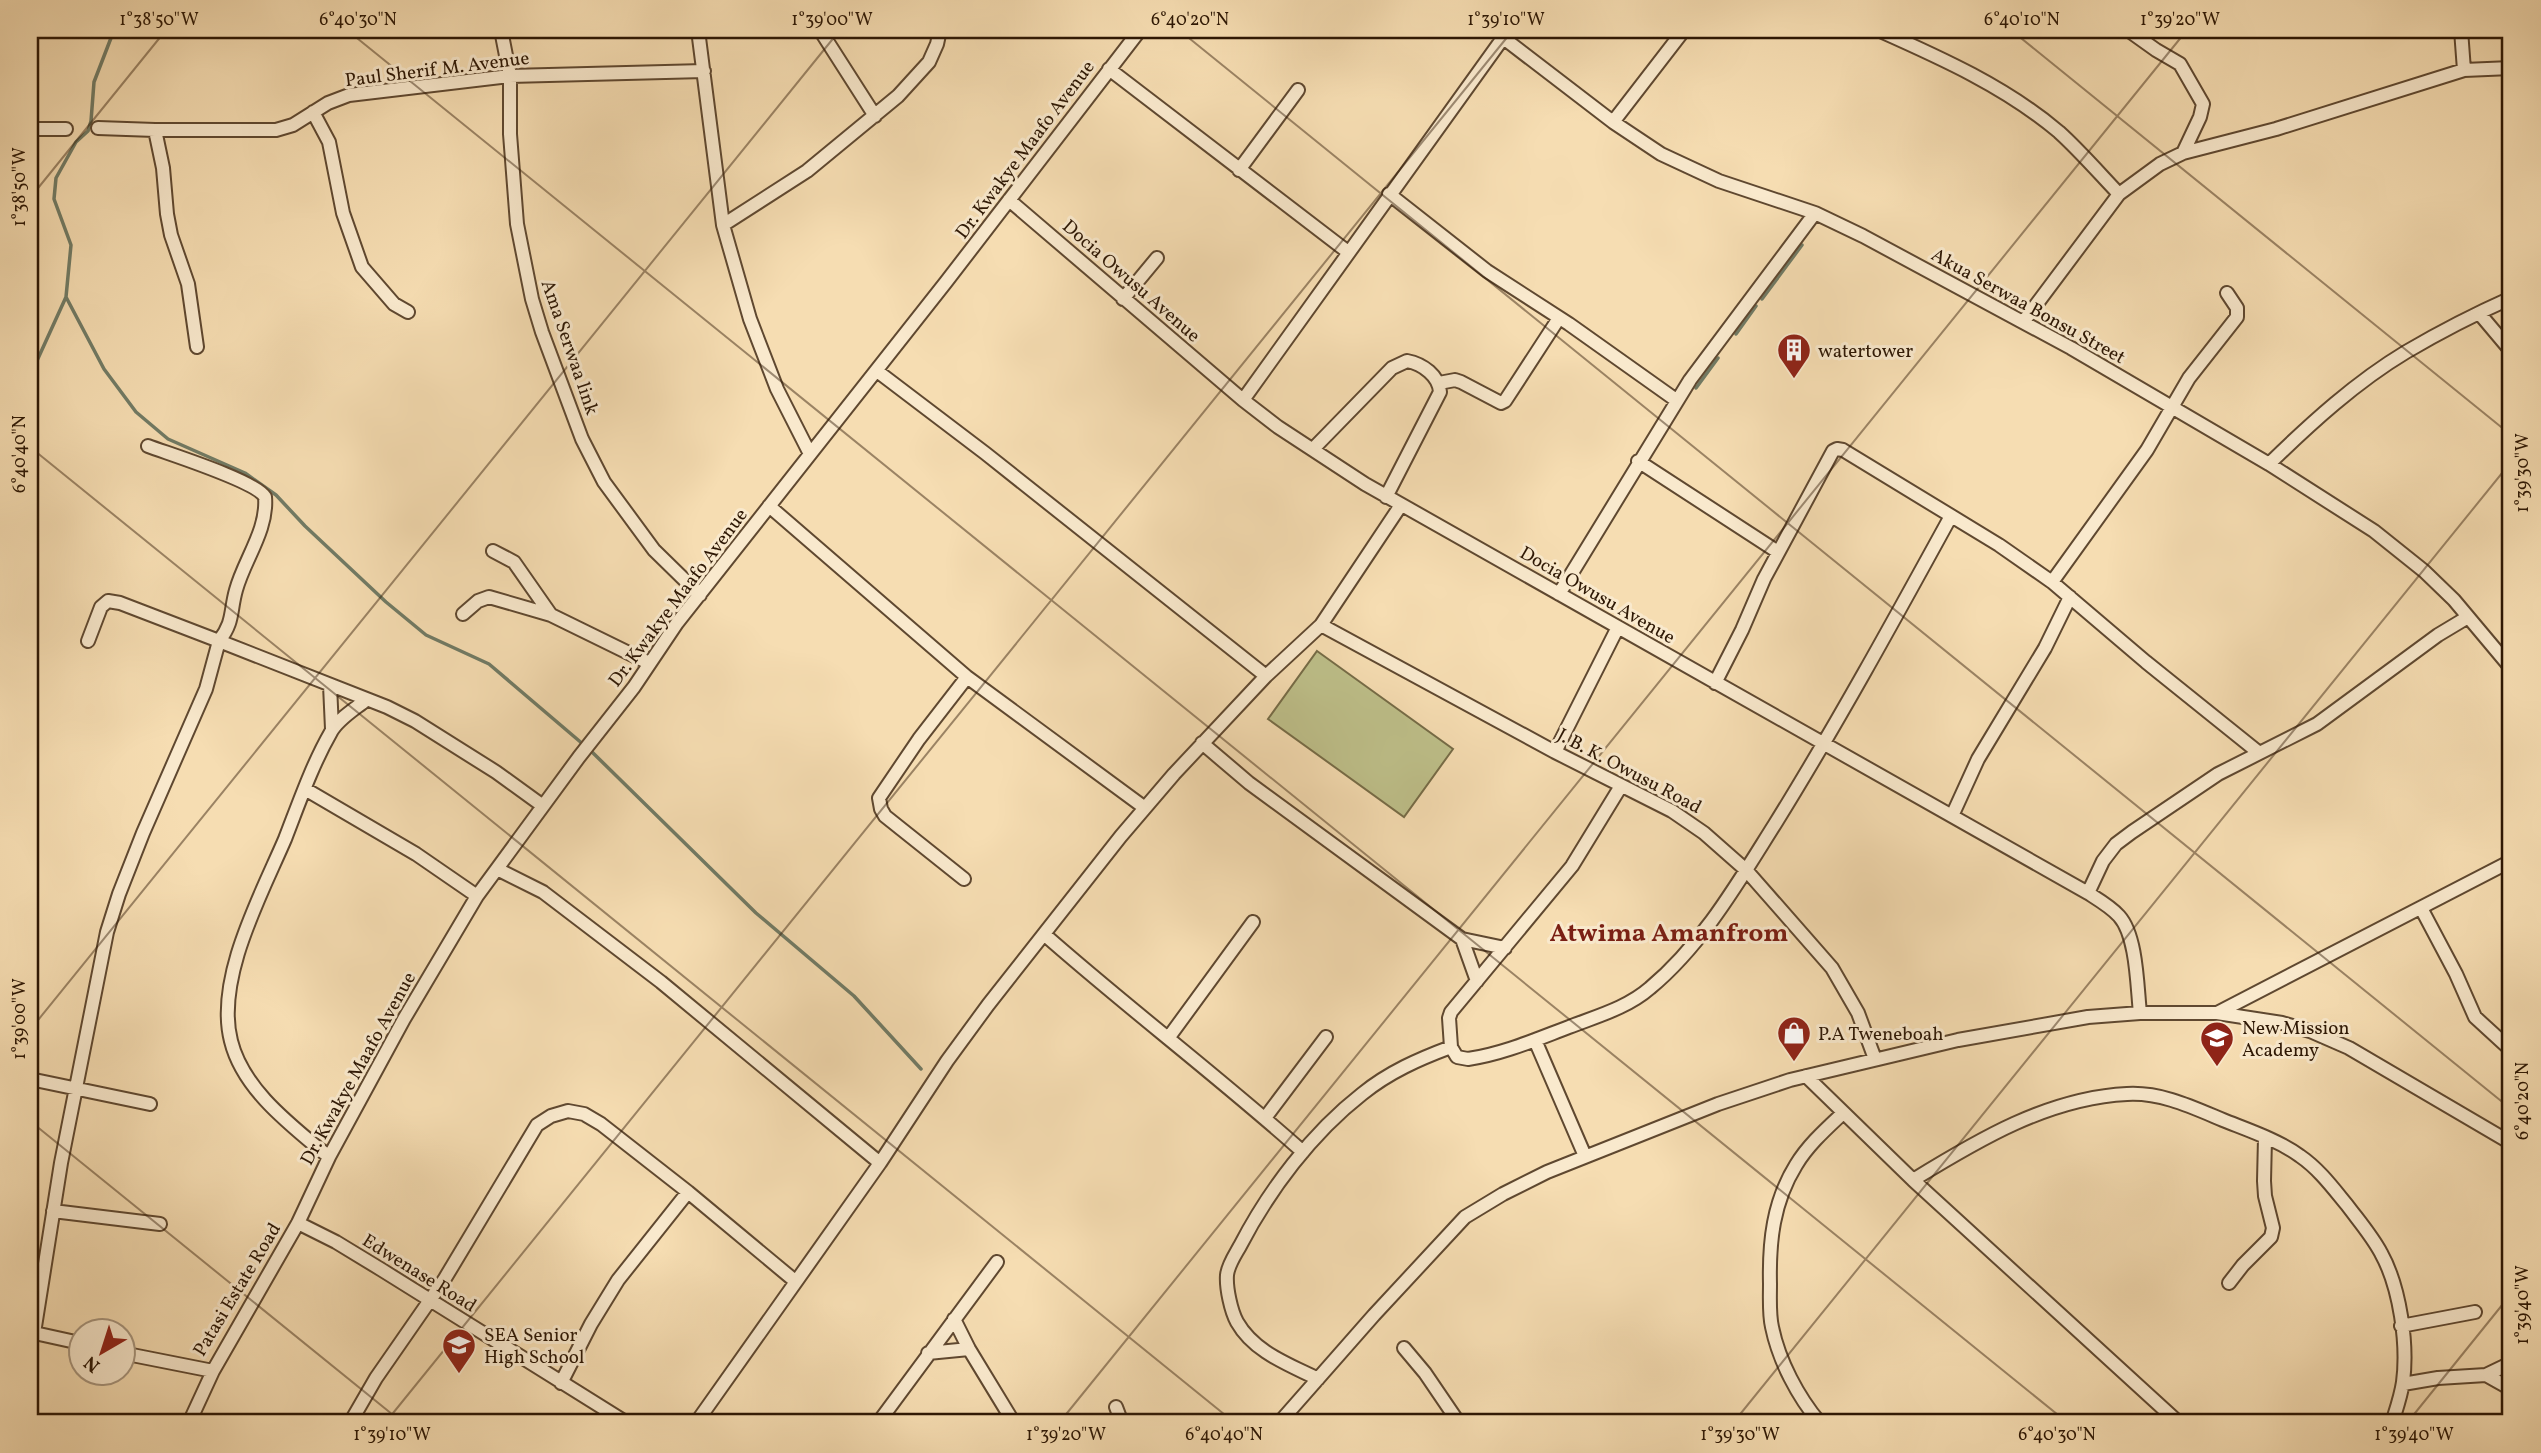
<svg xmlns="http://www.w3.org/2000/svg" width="2541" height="1453" font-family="Vollkorn,serif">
<rect width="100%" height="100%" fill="#f6ddb2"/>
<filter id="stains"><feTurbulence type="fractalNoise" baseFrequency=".00286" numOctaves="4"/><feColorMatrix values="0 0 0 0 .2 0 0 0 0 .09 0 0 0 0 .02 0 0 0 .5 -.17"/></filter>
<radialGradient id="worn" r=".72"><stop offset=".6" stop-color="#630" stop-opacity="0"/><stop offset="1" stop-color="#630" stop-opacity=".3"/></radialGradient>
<path fill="#bec08a" stroke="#766c47" stroke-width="2" d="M1317,651L1453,749L1404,817L1268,719Z"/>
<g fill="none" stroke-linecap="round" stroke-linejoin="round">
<path stroke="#717b65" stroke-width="3.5" d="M66,297L104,369L136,412L168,439L245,473L276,495L305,526L386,602L426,635L489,664L584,745
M1762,299L1802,245
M1736,334L1756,306
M30,376L66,297L71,245L54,199L56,178L76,142L88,131L91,121L94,82L111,38V30
M1696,388L1718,358
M590,750L756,913L854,996L921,1069"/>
<g stroke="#5f4830" stroke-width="16">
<path id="minor" d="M501,30L510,76V134L517,224L532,299L542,332L582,439L604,482L654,550L700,595
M698,30L723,225L750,319L777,389L810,454
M820,30L875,116
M1493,30L1613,122L1661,154L1719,181L1815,213L1863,236L2071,348L2269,464L2374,531L2424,571L2454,600L2511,668
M1878,30C1941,58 2006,87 2059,132C2080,151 2099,173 2119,194
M2128,30L2156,50L2180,64L2203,104L2200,117L2183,153
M2461,30L2464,70
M1109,69L1348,252
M313,112L329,142L343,213L362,267L394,304L408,312
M1613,122L1684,30
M98,128L155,130H276L293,125L328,103L349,95L510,76L704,71
M30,129H66
M155,130L163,168L167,214L171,235L188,284L197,347
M1239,170L1298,90
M1389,194L1487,271L1569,324L1676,400
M1009,200L1243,400L1278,427L1365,484L2088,893C2099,900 2111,907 2119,916C2137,936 2137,986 2140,1013
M723,225L807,171L898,96L929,62L937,44L940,30
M1123,299L1157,258
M2479,313L2511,351
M2024,321L2119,194L2160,164L2183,153L2276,129L2464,70L2511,68
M877,371L985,453L1266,676
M1439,383L1455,380L1461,382L1501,403L1505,401L1559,318
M1243,400L1503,38
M148,446C169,454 256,481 265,497C268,530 244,560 236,590C230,611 234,622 219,641L387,707L415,721L496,772L543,806
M1313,449L1392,368L1407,361C1423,364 1439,376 1440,392L1386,497
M1638,461L1778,552
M2269,464C2311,423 2356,382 2406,352C2440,332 2475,314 2511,298
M769,506L967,677L1145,808
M493,551L514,562L551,615L649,663
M2052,582L2147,450L2189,378L2237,317V308L2227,293
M1559,594L1690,380L1815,213
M463,614L478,601L489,597L551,615
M1321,625L1555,752L1672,811L1704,833L1746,870L1832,968L1858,1013L1875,1059
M1715,683L1742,630L1764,579L1833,451L1837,449L1843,450L1999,545L2052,582L2146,662L2258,752
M330,685L332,729
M1202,743L1249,783L1462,939L1505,948
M1555,752L1618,627
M305,789L416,854L477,896
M1952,816L1978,759L2045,648L2070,597
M497,869L543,892L661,982L880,1163
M964,879L885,816L881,809L879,798L919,739L967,677
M2088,893L2103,861L2116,844L2132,832L2218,774L2317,724L2438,635L2468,617
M2421,908L2456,974L2475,1017L2511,1050
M1045,935C1129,1009 1219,1077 1303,1152
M1462,939L1477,981
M2217,1013L2511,861
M1169,1037L1253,922
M1535,1040L1585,1156
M1451,1047L1449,1018L1451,1012L1572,866L1621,786
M1806,1076L1913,1180L2179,1423
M30,1079L150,1104
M1265,1118L1326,1037
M329,1157C292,1126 243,1090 231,1041C215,979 261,895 285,839C299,803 312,765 331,732C338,719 355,709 366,700
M1913,1180C1978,1140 2048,1098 2127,1094C2161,1092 2192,1107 2223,1120C2248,1130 2278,1140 2300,1156C2319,1169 2333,1188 2347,1205C2359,1221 2372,1236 2381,1253C2400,1287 2408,1344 2403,1382C2401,1396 2396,1410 2392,1423
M53,1211L160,1224
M298,1223L336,1242L382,1270L627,1423
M2229,1283L2243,1265L2271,1237L2273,1228L2265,1196L2264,1181L2265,1138
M954,1319L969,1349L1014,1423
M2401,1326L2475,1312
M30,1332L80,1343
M34,1333L61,1163L107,932L119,894L143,833L206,689L219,641L120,603L108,601L101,607L88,641
M1404,1348L1425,1373L1459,1423
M122,1353L213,1371L298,1223L329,1157L404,1019L477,896L579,757L634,687L677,623L946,282L1140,30
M928,1353L969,1349
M2486,1375L2511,1389
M1318,1379C1288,1364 1254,1352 1237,1322C1231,1311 1226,1288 1227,1275C1228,1265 1235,1255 1240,1246C1269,1190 1312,1133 1362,1094C1389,1072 1419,1059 1451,1047L1457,1057L1468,1059C1503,1054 1537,1039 1569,1027C1597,1016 1627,1008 1650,988C1703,944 1739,881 1775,824C1837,724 1894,620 1951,516
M561,1383L591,1324L618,1280L688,1192
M2403,1384L2438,1378L2486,1375L2511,1363
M1116,1407L1122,1423
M189,1423L213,1371
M350,1423L376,1378L444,1280L537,1125L551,1116L568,1111L584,1114L601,1124L688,1192L795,1281
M696,1423L880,1163L947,1061L988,1005L1121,836L1174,774L1266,676L1321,625L1401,505
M878,1423L997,1262
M1279,1423L1374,1315L1465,1217L1503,1194L1547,1172L1718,1104L1790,1080L1958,1040L2088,1017L2140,1013H2217L2282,1023L2310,1031L2349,1048L2511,1143
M1820,1423C1798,1397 1779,1361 1772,1327C1769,1314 1770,1298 1770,1284C1769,1242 1773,1202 1796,1165C1808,1145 1826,1129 1843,1113"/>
</g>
<use href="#minor" stroke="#f9e9cd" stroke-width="12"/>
</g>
<path fill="none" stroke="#2d1704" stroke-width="2" stroke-opacity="0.45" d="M347,30L2068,1423M1179,30L2511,1109M2011,30L2511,435M30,198L166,30M30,447L1235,1423M30,1030L840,30M30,1121L403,1423M385,1423L1513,30M1059,1423L2187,30M1733,1423L2511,462M2407,1423L2511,1294"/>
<defs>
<g id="building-pin" transform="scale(1.75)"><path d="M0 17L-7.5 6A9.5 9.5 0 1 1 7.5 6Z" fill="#8f2418" stroke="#f9e9cd"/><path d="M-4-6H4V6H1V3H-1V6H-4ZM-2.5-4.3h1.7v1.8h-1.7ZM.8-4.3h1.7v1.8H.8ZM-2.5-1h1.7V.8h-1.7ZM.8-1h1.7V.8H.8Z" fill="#fff"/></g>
<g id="shop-pin" transform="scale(1.75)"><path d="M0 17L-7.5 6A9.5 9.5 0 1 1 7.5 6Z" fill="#8f2418" stroke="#f9e9cd"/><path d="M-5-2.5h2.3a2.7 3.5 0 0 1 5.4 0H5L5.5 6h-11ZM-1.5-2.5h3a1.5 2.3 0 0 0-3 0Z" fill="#fff"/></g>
<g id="school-pin" transform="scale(1.75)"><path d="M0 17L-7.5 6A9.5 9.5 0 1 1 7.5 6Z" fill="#8f2418" stroke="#f9e9cd"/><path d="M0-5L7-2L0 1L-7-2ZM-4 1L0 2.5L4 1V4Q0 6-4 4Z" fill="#fff"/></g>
</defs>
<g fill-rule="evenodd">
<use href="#building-pin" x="1794" y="350"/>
<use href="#shop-pin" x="1794" y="1033"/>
<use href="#school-pin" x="2217" y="1038"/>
<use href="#school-pin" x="459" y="1345"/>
</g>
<g text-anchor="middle" stroke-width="6" stroke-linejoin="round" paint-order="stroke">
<g font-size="19" fill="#2d1704" stroke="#f9e9cd">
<text transform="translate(437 68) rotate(-7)" y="7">Paul Sherif M. Avenue</text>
<text transform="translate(1024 149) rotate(-53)" y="7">Dr. Kwakye Maafo Avenue</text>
<text transform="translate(1132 280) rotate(41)" y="7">Docia Owusu Avenue</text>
<text transform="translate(2029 305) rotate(29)" y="7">Akua Serwaa Bonsu Street</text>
<text transform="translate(571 347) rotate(71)" y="7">Ama Serwaa link</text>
<text transform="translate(1598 594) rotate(30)" y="7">Docia Owusu Avenue</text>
<text transform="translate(677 597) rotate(-53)" y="7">Dr. Kwakye Maafo Avenue</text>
<text transform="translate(1630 770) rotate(28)" y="7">J. B. K. Owusu Road</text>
<text transform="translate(357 1068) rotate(-61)" y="7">Dr. Kwakye Maafo Avenue</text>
<text transform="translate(420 1272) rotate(32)" y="7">Edwenase Road</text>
<text transform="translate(236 1289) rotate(-59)" y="7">Patasi Estate Road</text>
</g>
<g font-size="19" fill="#2d1704" stroke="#f9e9cd" text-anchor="start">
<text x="1818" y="357">watertower</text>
<text x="2242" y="1034">New Mission<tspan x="2242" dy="22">Academy</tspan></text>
<text x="1818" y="1040">P.A Tweneboah</text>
<text x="484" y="1341">SEA Senior<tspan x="484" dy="22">High School</tspan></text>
</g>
<g font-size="26" font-weight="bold" fill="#7a1f14" stroke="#f9e9cd">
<text x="1669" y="941">Atwima Amanfrom</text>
</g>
</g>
<rect width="2541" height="1453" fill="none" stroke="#f6ddb2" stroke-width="77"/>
<g transform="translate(102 1352) rotate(219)"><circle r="33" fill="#f9e9cd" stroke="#a7957d" stroke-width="2"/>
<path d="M0-5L12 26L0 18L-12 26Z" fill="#8f2418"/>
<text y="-10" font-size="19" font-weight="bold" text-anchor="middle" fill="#2d1704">N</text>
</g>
<rect x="38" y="38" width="2464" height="1376" fill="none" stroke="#2d1704" stroke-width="2.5"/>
<g font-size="18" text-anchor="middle" fill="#2d1704">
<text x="159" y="25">1°38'50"W</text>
<text x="358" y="25">6°40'30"N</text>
<text x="832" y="25">1°39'00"W</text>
<text x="1190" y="25">6°40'20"N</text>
<text x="1506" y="25">1°39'10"W</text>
<text x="2022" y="25">6°40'10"N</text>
<text x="2180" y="25">1°39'20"W</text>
<text transform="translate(19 187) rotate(-90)" y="6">1°38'50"W</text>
<text transform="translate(19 454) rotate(-90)" y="6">6°40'40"N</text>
<text transform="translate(2522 473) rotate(-90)" y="6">1°39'30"W</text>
<text transform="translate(19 1019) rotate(-90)" y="6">1°39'00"W</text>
<text transform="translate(2522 1101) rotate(-90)" y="6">6°40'20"N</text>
<text transform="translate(2522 1305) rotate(-90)" y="6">1°39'40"W</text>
<text x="392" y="1440">1°39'10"W</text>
<text x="1066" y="1440">1°39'20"W</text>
<text x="1224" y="1440">6°40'40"N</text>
<text x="1740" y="1440">1°39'30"W</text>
<text x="2057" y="1440">6°40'30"N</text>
<text x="2414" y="1440">1°39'40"W</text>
</g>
<rect width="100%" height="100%" filter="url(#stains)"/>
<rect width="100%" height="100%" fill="url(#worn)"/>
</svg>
